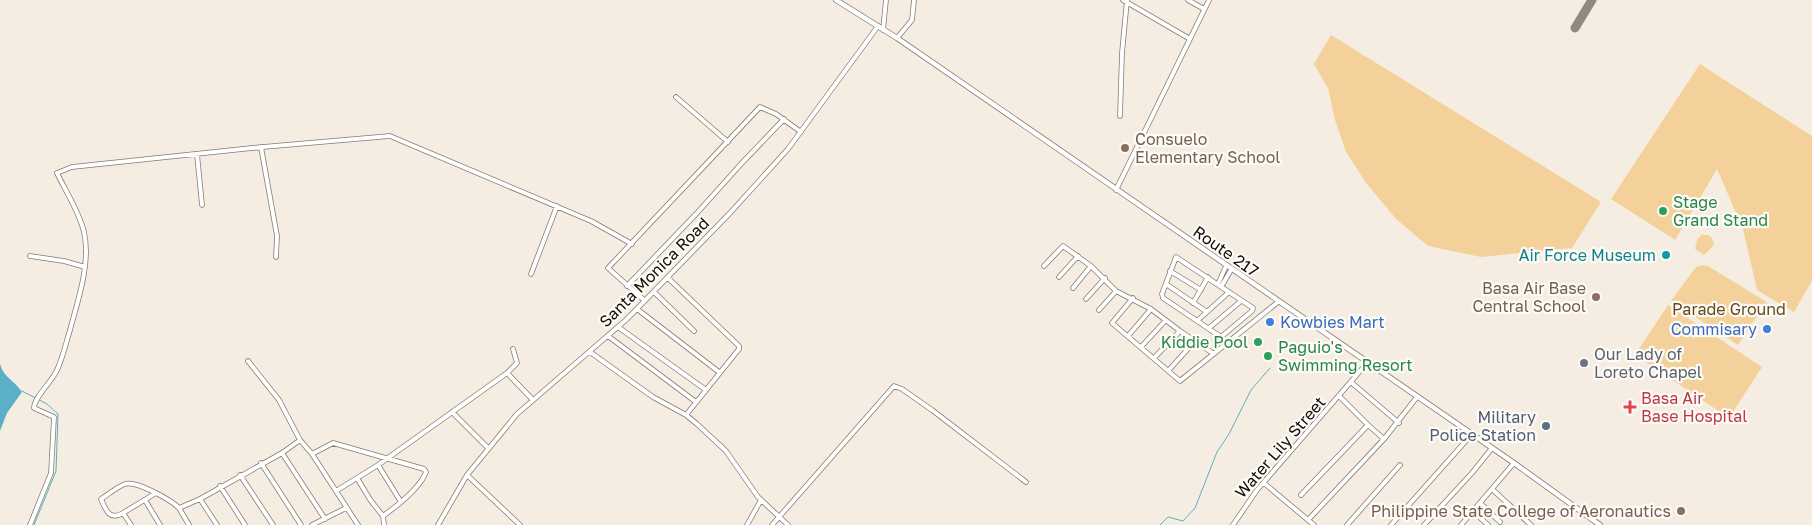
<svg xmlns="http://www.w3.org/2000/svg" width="1812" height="525" font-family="'Golos Text',sans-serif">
<rect width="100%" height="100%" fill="#f5ede1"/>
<path fill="#f4d19b" d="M1331,35L1601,202L1572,248L1481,257L1428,246L1396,219L1366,183L1346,152L1335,120L1328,88L1314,64Z
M1700,64L1812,136V281L1794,312L1757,290L1743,229L1717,169L1675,240L1611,199Z
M1701,235C1709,234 1713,237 1714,245L1704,255L1695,249L1697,240Z
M1703,265L1708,266L1765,301L1767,304V309L1763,315L1759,313L1738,345L1671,301L1696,267Z
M1668,305L1762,367L1729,418L1635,355Z"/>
<path fill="#5cb0c5" d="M0,364C3,377 15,381 22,392L7,413L0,431Z"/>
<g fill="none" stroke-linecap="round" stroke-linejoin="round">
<path stroke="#5cb0c5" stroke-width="1" d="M22,391L47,404L58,414L56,471L34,525
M1160,525L1168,517L1183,521L1195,508L1217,452L1229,434L1251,390L1270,368"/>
<path stroke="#908a82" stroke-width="9" d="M1575,28L1592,0"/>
<g stroke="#827b70" stroke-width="5.5">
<path id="minor" d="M1123,0L1190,39
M1188,0L1204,9
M883,30L886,0
M897,38L912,20L914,0
M676,97L728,142
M1120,116L1122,53L1127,0
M261,147L277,236L276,257
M197,154L202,205
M1116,190L1209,0
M30,256L64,261L85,267
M1176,257L1253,308L1252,311L1221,337L1163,298L1162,294Z
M1044,266L1063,246L1091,266L1116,291L1151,309L1180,331L1214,354
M1170,271L1201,290
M531,274L557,206
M1059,277L1078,256
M668,278L739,346V349L686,415
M1166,284L1207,312
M1218,284L1226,266
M627,286L697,213L741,164L784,119
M1221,287L1231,270
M1073,288L1091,266
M654,292L694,331
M1133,298L1112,323L1180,381L1278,302
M1086,299L1105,278
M645,301L608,268L760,107L776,114L801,132
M1193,303L1208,277
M637,309L719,372
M1099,310L1116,291
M1197,321L1229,292
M618,327L706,390
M1209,328L1241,301
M608,336L696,402
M1128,336L1151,309
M1141,347L1165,321
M590,352L653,397L686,415L697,424L726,451L758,497L788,525
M1154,358L1180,331
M248,361L279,400L300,440L312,454L358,525
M1168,371L1195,341
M507,373L533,400
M1352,383L1399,423
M452,412L488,448
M1368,425L1384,439
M282,453L325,519
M312,454L333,443L424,469L426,472C420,488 397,506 383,516L384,525
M261,463L301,525
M378,465L401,502
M240,475L273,525
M467,475L520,525
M357,478L371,501L383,516
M1264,483L1314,525
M220,486L245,525
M1492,489L1531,525
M336,491L378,465L507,373L517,363L513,349
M1301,495L1368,425L1340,397
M200,499L217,525
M145,500L160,525
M1480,503L1500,522
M1473,511L1488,525
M123,513C110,521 106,511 101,499C109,494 117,487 125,484C136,480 171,500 179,508
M1308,520L1384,439L1417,397
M30,525L51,473L54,417L34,408C34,397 52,382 57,370C63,357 66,343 70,330C78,300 91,263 84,232C79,211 66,192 57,173L72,167L252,148L390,136L591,221L632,244
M131,525L123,513L156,493
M189,525L179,508L200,499L282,453L300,440
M312,525L346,508
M438,525L467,475L517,414L627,319L730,213L788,149L878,26
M747,525L761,500
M772,525L894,386L902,389L932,410L1026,482
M1233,525L1257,490L1367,363
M1347,525L1400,465
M1391,525L1472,434
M1424,525L1472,473L1492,448
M1461,525L1514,463"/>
</g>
<g stroke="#827b70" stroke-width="6">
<path id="major" d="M836,0L897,38L1514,463L1600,525"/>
</g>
<use href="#minor" stroke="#fff" stroke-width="4"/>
<use href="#major" stroke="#fff" stroke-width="4.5"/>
</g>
<g fill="#8d6e63" stroke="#fefbf6" stroke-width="2">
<circle cx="1125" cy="148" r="5"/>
<circle cx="1596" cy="297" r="5"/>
<circle cx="1681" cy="511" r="5"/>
</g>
<g fill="#2e9e5b" stroke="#fefbf6" stroke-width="2">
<circle cx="1663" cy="211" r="5"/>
<circle cx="1258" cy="342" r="5"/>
<circle cx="1268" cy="356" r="5"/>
</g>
<circle fill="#0f9aa8" stroke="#fefbf6" stroke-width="2" cx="1666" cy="255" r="5"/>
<g fill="#3f7fe0" stroke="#fefbf6" stroke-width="2">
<circle cx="1270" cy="322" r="5"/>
<circle cx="1767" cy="329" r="5"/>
</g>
<circle fill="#6b7280" stroke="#fefbf6" stroke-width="2" cx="1584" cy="363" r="5"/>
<path fill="#e0444e" stroke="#fefbf6" stroke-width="2" d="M1627.5 399.5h5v5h5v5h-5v5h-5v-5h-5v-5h5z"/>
<circle fill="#5c6f8a" stroke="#fefbf6" stroke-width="2" cx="1546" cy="426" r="5"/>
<g text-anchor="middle" stroke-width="4.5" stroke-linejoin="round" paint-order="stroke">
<g font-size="16" fill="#785e54" stroke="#fefbf6" text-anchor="end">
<text x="1135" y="145" text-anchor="start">Consuelo<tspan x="1135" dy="18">Elementary School</tspan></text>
<text x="1586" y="294">Basa Air Base<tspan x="1586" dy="18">Central School</tspan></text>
<text x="1671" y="517">Philippine State College of Aeronautics</text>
</g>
<g font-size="16" fill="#27864d" stroke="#fefbf6" text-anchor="start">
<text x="1673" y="208">Stage<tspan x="1673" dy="18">Grand Stand</tspan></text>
<text x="1248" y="348" text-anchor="end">Kiddie Pool</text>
<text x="1278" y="353">Paguio's<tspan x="1278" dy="18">Swimming Resort</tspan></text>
</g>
<g font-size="16" fill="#0e0b08" stroke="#fefbf6">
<text transform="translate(1226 251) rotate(35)" y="6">Route 217</text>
<text transform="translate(654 272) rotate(-45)" y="6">Santa Monica Road</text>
<text transform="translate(1280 447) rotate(-49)" y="6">Water Lily Street</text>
</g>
<g font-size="16" fill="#0d838f" stroke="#fefbf6" text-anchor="end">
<text x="1656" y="261">Air Force Museum</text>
</g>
<g font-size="16" fill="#634a1d" stroke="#fefbf6">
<text x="1729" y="315">Parade Ground</text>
</g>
<g font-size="16" fill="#366cbe" stroke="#fefbf6" text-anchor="start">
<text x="1280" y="328">Kowbies Mart</text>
<text x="1757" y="335" text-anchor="end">Commisary</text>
</g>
<g font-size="16" fill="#5b616d" stroke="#fefbf6" text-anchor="start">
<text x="1594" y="360">Our Lady of<tspan x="1594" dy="18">Loreto Chapel</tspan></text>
</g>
<g font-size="16" fill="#be3a42" stroke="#fefbf6" text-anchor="start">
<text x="1641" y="404">Basa Air<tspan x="1641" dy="18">Base Hospital</tspan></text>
</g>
<g font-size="16" fill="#4e5e75" stroke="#fefbf6" text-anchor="end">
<text x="1536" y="423">Military<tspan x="1536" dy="18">Police Station</tspan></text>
</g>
</g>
</svg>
